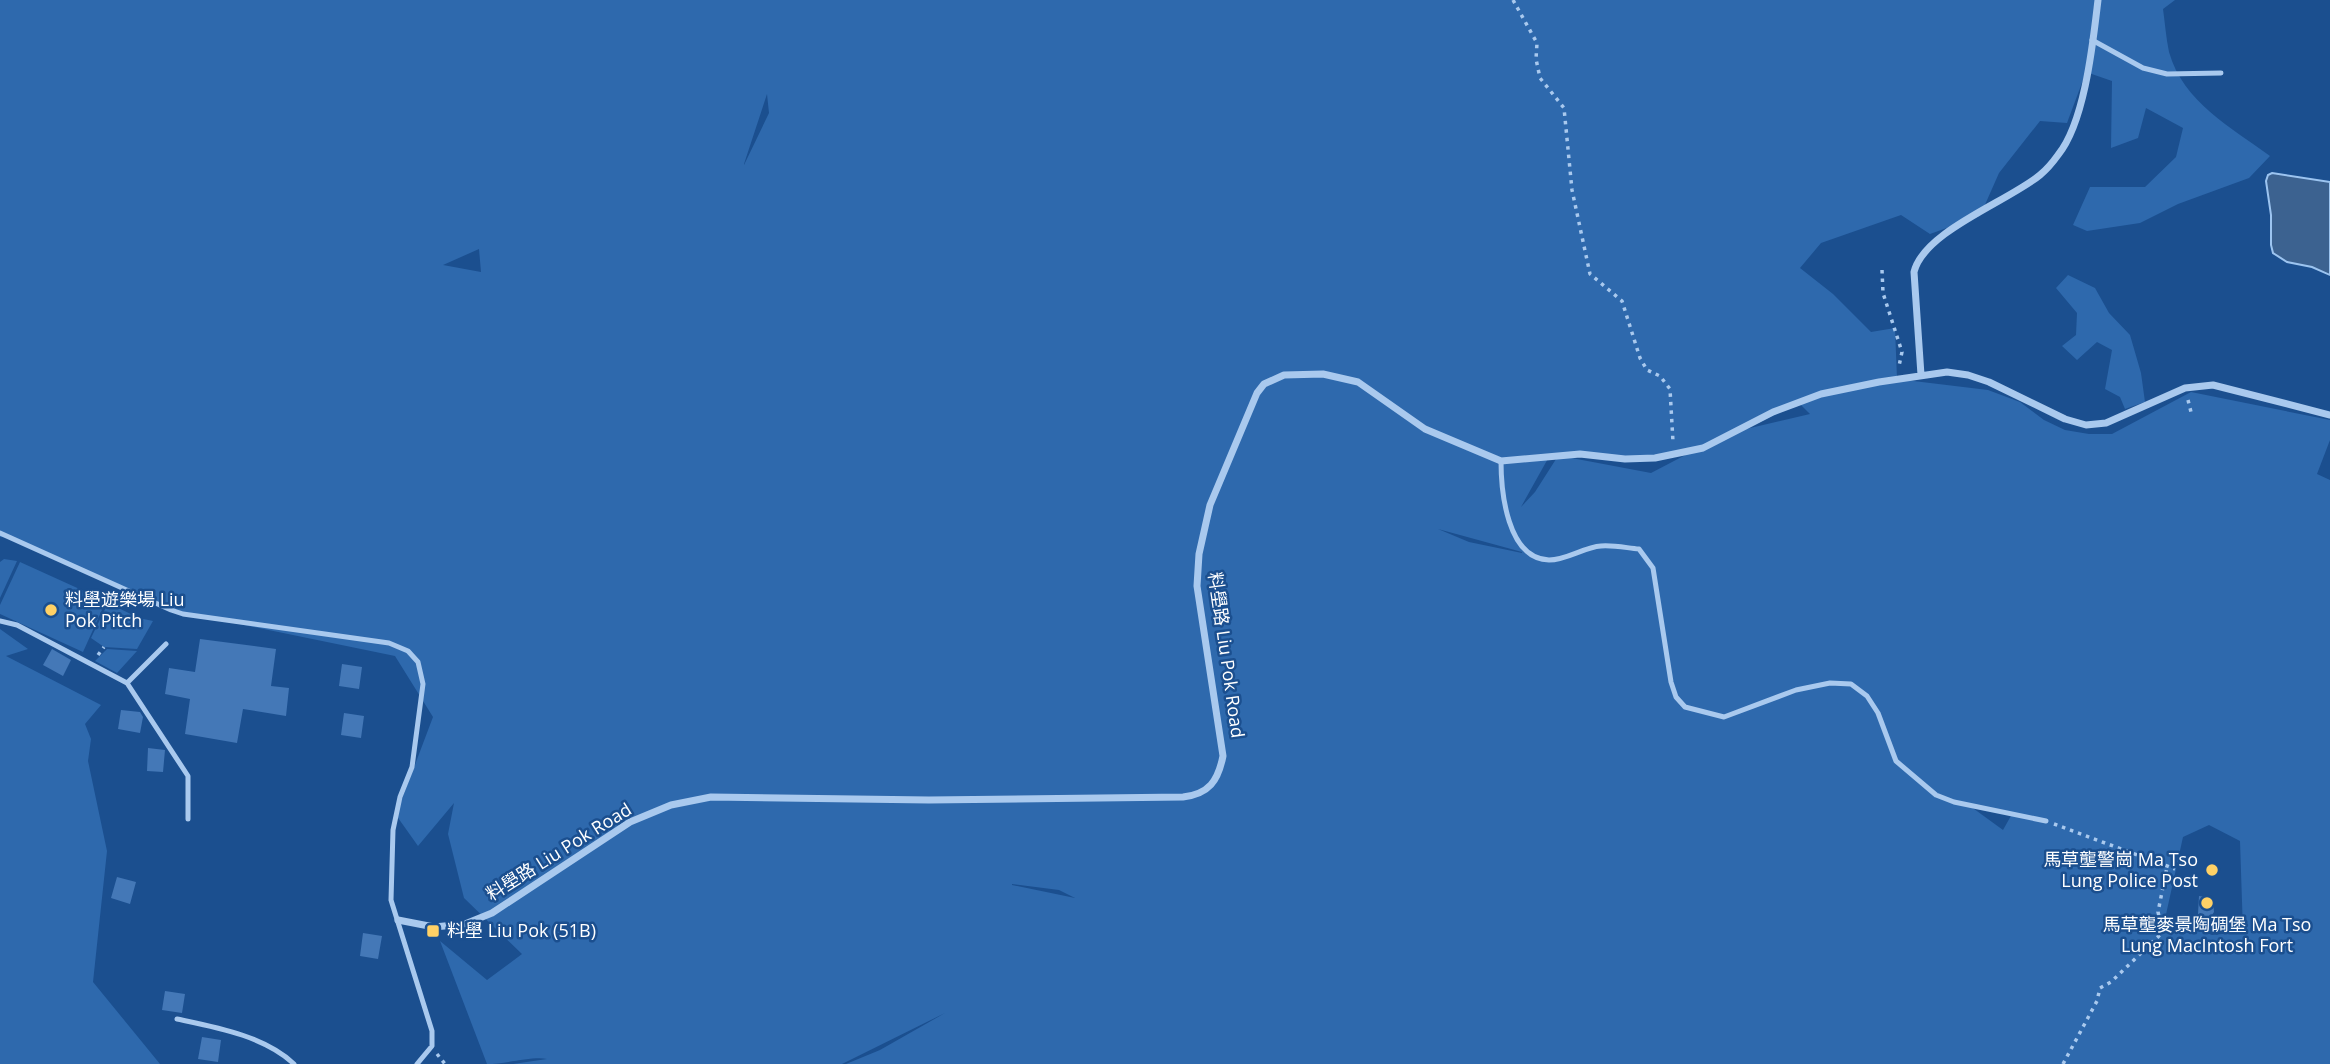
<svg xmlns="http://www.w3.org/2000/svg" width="2330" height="1064" font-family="'Open Sans','Noto Sans SC',sans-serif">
<rect width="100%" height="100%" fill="#1b4f8f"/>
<path fill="#2e69ad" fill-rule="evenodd" d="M0,0H2175L2163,9C2165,23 2166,38 2169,52C2183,102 2232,128 2270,156L2249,178L2178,204L2140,223L2087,231L2073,225L2090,187H2145L2176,157L2183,128L2146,108L2138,138L2111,148L2112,81L2086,72L2067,123L2040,121L1999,173L1980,216L1930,234L1901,215L1821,243L1800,268L1833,294L1871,332L1895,328L1897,379L1988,390L2020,402L2044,420L2065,430L2089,434H2112L2191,392L2330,420V440L2317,474L2330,480V1064H846L880,1050L945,1013L842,1064H513L547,1059C533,1056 505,1064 487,1064L440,941L487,980L522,954L464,898L448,834L454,803L418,846L396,815L433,717L395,656L171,610L15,538L0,537ZM767,94L769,113L744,165V164ZM479,249L481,272L443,265ZM1799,403L1810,414L1746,429ZM1695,450L1651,473L1561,456L1655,458ZM1550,455L1558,456L1535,492L1521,507ZM1438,529L1522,552V553L1469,542ZM1970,806L2012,814L2003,830ZM2209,825L2240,841L2243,932L2212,935L2165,919L2183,837ZM1012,884L1059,890L1075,898L1012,885Z
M2068,275L2095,288L2109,313L2130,335L2141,373L2145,402L2125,409L2120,397L2105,389L2112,350L2097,342L2077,360L2062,346L2076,335L2077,313L2056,288Z
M4,559L17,561L0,598V562Z
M20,562L106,601L83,652L0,614V605Z
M108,603L139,618L153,621L137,649L104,647L91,638Z
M0,629L28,649L6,656L101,705L85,724L91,739L88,761L107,851L93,982L160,1064H0Z
M107,649L137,651L117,673L95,661Z"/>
<path fill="#3c6290" stroke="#9cc4f0" stroke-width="2" d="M2272,173L2330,182V275L2312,267L2287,262L2273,253L2271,245V215L2266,181L2268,175Z"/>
<path fill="#4478b7" d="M200,639L276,649L271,686L289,688L286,716L243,709L237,743L185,734L190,699L165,694L169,668L195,672Z
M52,649L71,660L63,676L43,665Z
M342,664L362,667L359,689L339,686Z
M121,710L140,712L143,717L140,733L118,729Z
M344,713L364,716L361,738L341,735Z
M148,748L165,750L163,772L147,771Z
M117,877L136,882L130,904L111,898Z
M2199,896L2213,898L2214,912L2210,918H2202L2198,914Z
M363,933L382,936L378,959L360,956Z
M165,991L185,994L182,1013L162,1010Z
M202,1037L221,1040L218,1062L198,1059Z"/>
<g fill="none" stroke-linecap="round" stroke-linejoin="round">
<path stroke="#a9c9ee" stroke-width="3.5" stroke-dasharray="3.5 5" stroke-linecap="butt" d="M1513,0L1537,43L1536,59L1540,78L1564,108L1572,190L1590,274L1622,301L1640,358L1647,370L1660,376L1670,389L1673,442
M1882,270L1883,293L1902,352L1899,366
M2188,400L2191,412
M98,655L104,647
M2054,824L2175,869
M437,1054L445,1064
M2063,1064L2097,1001L2100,988L2111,982L2163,932L2158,912L2167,867"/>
<path stroke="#a9c9ee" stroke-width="5" d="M2092,40L2143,68L2167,74L2221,73
M1501,461C1501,491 1507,559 1549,560C1567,560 1584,547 1601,546C1614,545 1627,548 1639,549L1653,568L1671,682L1676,697L1685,707L1724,717L1796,690L1830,683L1851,684L1867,696L1878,713L1896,761L1936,795L1954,802L2046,821
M0,533L171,610L183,614L389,643L408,651L418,662L423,684L412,767L400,797L393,830L391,900L432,1031V1046L417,1064
M0,621L17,625L127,683L188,776V819
M127,683L166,644
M177,1019C215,1027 265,1036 294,1064"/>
<path stroke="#a9c9ee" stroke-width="7" d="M1921,375L1914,272C1924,231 2009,201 2040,175C2046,170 2053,162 2058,155C2085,122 2093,42 2098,0
M398,920L434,927L465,924L492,913L630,822L671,805L711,797L929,800L1183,797C1209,794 1218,781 1223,756L1197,586L1199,554L1210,505L1257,393L1264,384L1284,375L1323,374L1358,382L1425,429L1501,461L1580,454L1625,459L1655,458L1703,448L1773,412L1821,394L1879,382L1947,372L1968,375L1989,382L2065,419L2086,425L2106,423L2185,388L2213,385L2330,415"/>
</g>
<g fill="#ffd166" stroke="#1b4f8f" stroke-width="2.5">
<circle cx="51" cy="610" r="7"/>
<circle cx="2212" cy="870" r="7"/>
<circle cx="2207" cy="903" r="7"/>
<rect x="426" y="924" width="14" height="14" rx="3.5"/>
</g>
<g text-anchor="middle" stroke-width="5" stroke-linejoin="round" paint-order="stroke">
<g font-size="18" fill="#fff" stroke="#1b4f8f" text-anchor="start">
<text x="65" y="606">料壆遊樂場 Liu<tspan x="65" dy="21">Pok Pitch</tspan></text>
<text x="2198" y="866" text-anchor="end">馬草壟警崗 Ma Tso<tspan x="2198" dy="21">Lung Police Post</tspan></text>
<text x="2207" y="931" text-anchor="middle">馬草壟麥景陶碉堡 Ma Tso<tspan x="2207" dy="21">Lung MacIntosh Fort</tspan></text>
<text x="447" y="937">料壆 Liu Pok (51B)</text>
</g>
<g font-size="18" fill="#fff" stroke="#1b4f8f">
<text transform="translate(1226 655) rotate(82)" y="6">料壆路 Liu Pok Road</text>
<text transform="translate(559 852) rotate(-32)" y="6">料壆路 Liu Pok Road</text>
</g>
</g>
</svg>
